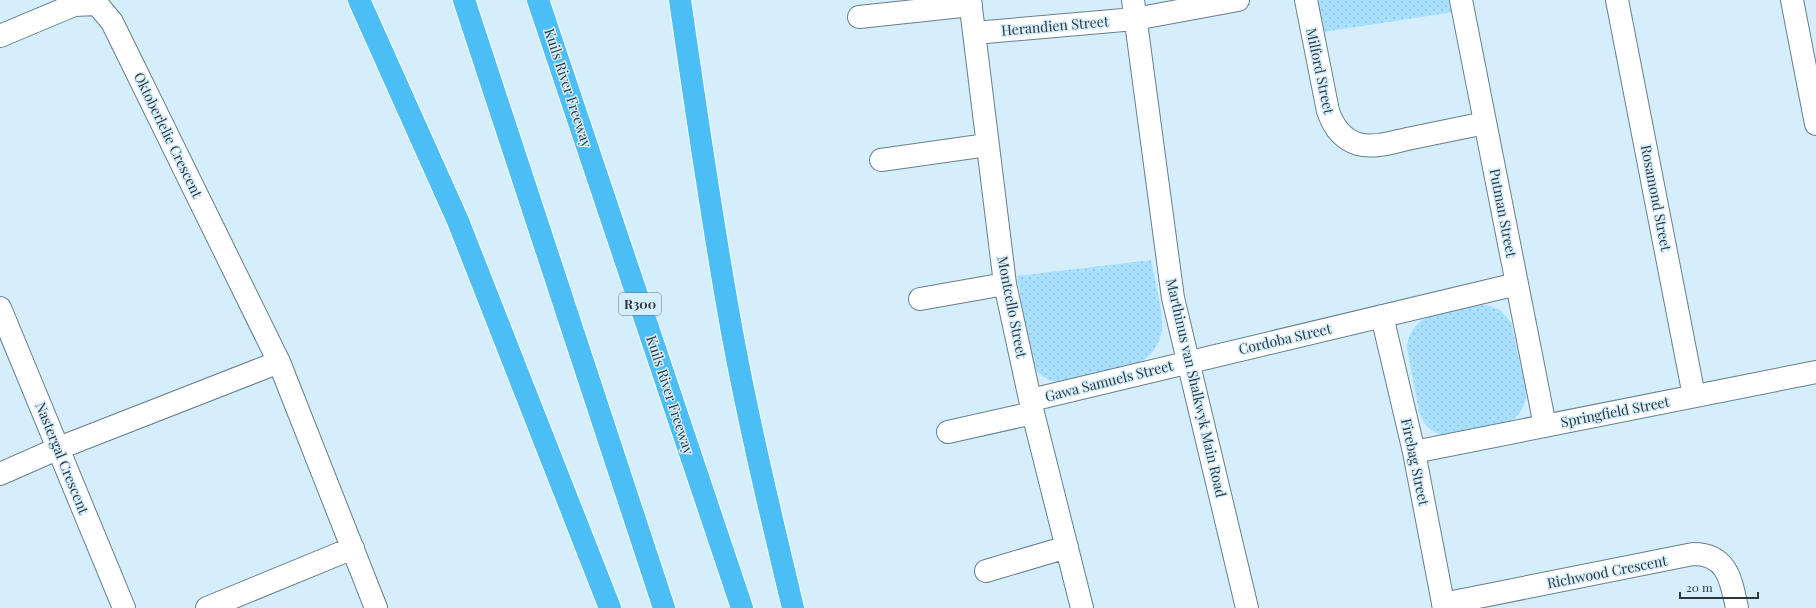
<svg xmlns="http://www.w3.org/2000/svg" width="1816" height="608" font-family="'Playfair Display',serif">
<defs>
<pattern id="green-dots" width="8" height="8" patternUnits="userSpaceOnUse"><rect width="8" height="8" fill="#a9e0fe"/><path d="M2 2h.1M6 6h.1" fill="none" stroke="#92c1db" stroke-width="1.8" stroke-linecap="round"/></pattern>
</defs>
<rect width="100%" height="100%" fill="#d5eefc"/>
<path fill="url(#green-dots)" d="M1317,0H1452L1454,12L1323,32Z
M1151,260C1154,277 1166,321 1161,335C1158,346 1152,355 1142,361C1129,369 1084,379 1068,382C1061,383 1054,382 1047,379C1037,374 1033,366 1030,355L1017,276Z
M1482,304L1499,309L1511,322L1527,394C1522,423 1504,425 1479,429C1467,431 1454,433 1442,435C1429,431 1423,424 1419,411L1407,348C1410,310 1453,310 1482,304Z"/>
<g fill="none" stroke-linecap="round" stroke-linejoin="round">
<g stroke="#687f8b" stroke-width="24">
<path id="minor" d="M970,0L1005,284L1033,413L1082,608
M1133,0L1173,298L1247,608
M1306,0L1328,111C1333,126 1342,139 1358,144C1374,149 1396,141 1412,138C1437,133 1461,128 1485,123
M1461,0L1545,426
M1617,0L1694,396
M1792,0L1816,124
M859,17L971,5
M974,33L1135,19L1238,0
M0,36L74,5L97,4L112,22L279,362L376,608
M881,160L987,145
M920,299L1005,284
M0,308L124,608
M1382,316L1414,452L1444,608
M1031,400L1517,284
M948,432L1033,413
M1414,452L1816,372
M0,474L59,448L279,362
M986,571L1067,547
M1443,604L1693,554C1728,554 1731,581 1737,608
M207,608L353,548"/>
</g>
<g stroke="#fff" stroke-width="24">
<path id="highway" d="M359,0L458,221L610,608
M464,0L664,608
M538,0L742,608
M680,0C696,111 712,222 732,332C749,424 771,516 793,608"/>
</g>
<use href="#minor" stroke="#fff" stroke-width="22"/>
<use href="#highway" stroke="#4bbff5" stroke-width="22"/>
</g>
<g text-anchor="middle" stroke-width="3" stroke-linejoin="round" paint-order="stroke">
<rect fill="#d5eefc" stroke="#5f6e76" stroke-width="1" x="619" y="293" width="42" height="22" rx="3"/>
<g font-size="13" font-weight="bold" fill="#2d373c">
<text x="640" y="309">R300</text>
</g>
<g font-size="14" fill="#2d373c" stroke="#d5eefc">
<text transform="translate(1055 26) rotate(-5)" y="5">Herandien Street</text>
<text transform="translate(1320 71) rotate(78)" y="5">Milford Street</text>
<text transform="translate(568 88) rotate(72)" y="5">Kuils River Freeway</text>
<text transform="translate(168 135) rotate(64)" y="5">Oktoberlelie Crescent</text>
<text transform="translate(1656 198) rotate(79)" y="5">Rosamond Street</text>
<text transform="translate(1503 213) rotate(79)" y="5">Putman Street</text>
<text transform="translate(1012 307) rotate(79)" y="5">Montcello Street</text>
<text transform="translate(1285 339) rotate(-13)" y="5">Cordoba Street</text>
<text transform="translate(1109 381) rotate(-14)" y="5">Gawa Samuels Street</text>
<text transform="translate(1196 388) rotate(77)" y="5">Marthinus van Shalkwyk Main Road</text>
<text transform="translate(670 395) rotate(72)" y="5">Kuils River Freeway</text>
<text transform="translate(1615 412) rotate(-11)" y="5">Springfield Street</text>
<text transform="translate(62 458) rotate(68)" y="5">Nastergal Crescent</text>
<text transform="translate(1415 462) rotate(78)" y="5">Firebag Street</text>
<text transform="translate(1607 572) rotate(-11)" y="5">Richwood Crescent</text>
</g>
</g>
<path d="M1680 592v6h78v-6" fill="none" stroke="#2d373c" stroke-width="2"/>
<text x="1686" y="592" font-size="12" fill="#2d373c" stroke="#d5eefc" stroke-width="3" paint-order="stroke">20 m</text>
</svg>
